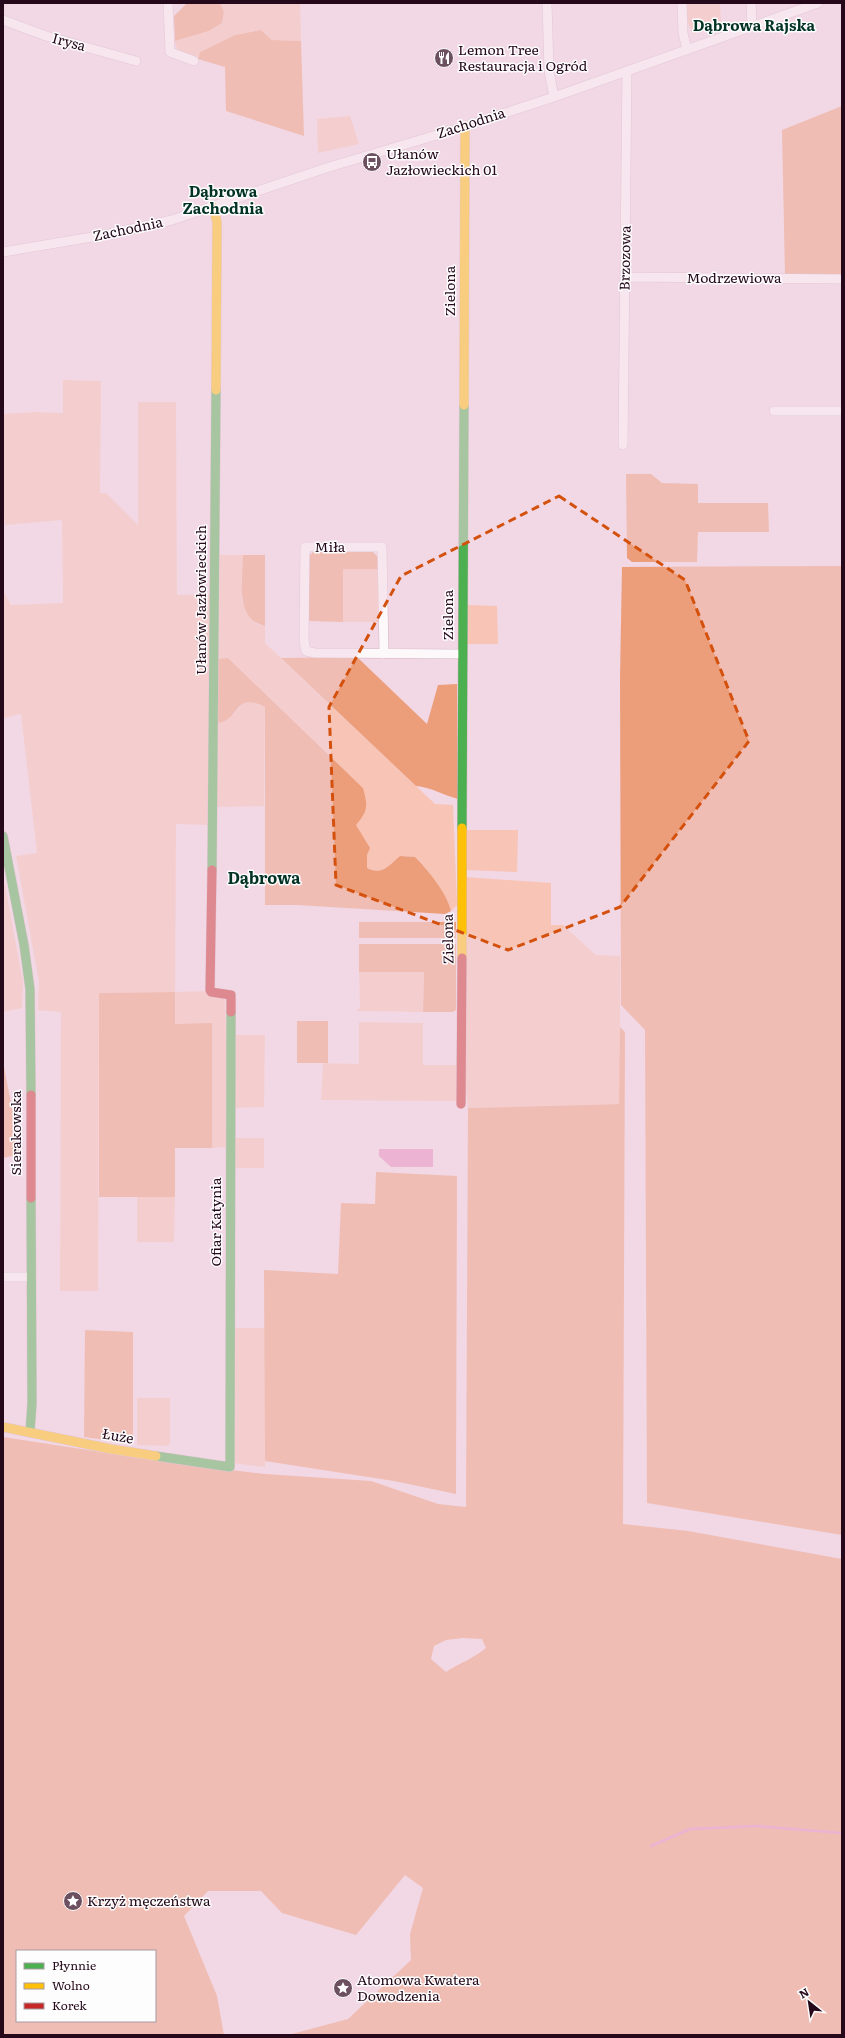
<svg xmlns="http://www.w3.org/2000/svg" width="845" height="2038" font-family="Literata,serif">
<rect width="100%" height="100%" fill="#f2d7e4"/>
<path fill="#f7c4b6" d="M220,3H300L301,41L272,40L261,30L235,35L200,52L198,57L177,50L175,41L209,31L222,23L224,12Z
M687,3H720L721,23L693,34L687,21Z
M350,116L359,144L318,153L317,119Z
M63,380L101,381L100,493H106L138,525V402H176L177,595L211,594L208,825L176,824L175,992L207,991L225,994L229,1147L212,1148V1024H175V992L99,993L98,1291H60L61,1012L38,1010L39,982L16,856L37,853L21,714L3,718V591L11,605L63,603L62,520L5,525L3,499V414L35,412L63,413Z
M218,555H243L242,601L257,624L265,626V643L435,804L453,805L457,905L451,911C447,893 428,870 415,857L400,856C389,865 382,876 367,868C367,853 364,838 356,825L363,788L228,658L218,659Z
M343,569H379L378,622H343Z
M468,605L497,606L498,644H467Z
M249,701L265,707L264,806L215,807L217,723L233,715L244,702Z
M467,830H518L517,872L467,870Z
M465,877L551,883V925H563L596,955L620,956V1104L468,1108L464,1069Z
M3,885H5L23,982L22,1008L3,1012Z
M359,972H424L423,1012L356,1011L360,1008Z
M359,1022L423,1023V1065H458L457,1101L321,1100L323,1063L359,1064Z
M233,1035H265L264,1107L232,1108Z
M232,1138H264V1168H232Z
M137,1197H175L174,1242H137Z
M233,1328H265V1467L232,1463Z
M170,1398V1443L167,1446L137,1445V1398Z"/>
<path fill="#ec9e7b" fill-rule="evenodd" d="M187,3H220L224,12L222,23L209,31L175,41L174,16Z
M261,30L272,40L301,41L304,136L226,111L225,67L198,59L200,52L235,35Z
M842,106V276L785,275L782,130Z
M626,474H651L662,483L698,484V503H768L769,532H698L697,562H632L627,558Z
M314,551H372L379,558V569H343V622L308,621V557Z
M243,555H265V626C234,619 243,579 243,555Z
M842,566V1535L647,1503L645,1030L621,1005L620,677L622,567Z
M357,657L427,724L438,685L457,684L458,799C443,795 431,787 416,786L281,658Z
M228,658L363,788C368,806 368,811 356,825L370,848L367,855V868C382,876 389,865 400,856L415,857C428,870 447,893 451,911L445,914L297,905H265V707C232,691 242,720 217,723L218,659Z
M359,922H456V938H359Z
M359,944H456V1010L453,1012H423L424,972H359Z
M175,992V1024L212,1023V1148H175V1197H99V993Z
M297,1021H328V1063H297Z
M620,1027L625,1032L623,1524L688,1531L842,1559V2035H288L348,2019L411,1960L410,1934L423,1888L405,1875L356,1935L282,1913L261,1891H208L184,1916L217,1996L224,2035H3V1437L173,1463L265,1474L371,1481L438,1504L466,1507L468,1108L619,1104ZM463,1638L482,1639L486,1648C474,1658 460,1663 446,1672L431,1659L434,1646L446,1640ZM17,1951H155V2021H17Z
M3,1062L21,1154L3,1158Z
M376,1172L457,1176L456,1494L394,1481L265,1461L264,1270L338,1274L341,1203L375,1204Z
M85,1330L133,1332V1444L84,1437Z"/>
<path fill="#e588bc" d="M379,1149H433V1167H391L379,1156Z"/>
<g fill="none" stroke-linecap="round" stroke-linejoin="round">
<path stroke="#e588bc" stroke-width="2.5" d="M651,1846L690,1829L757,1826L842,1833"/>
<g stroke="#d0b4c3" stroke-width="10">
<path id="street" d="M168,3L170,52L194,61
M547,3L549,71L554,97
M682,3L683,33L687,50
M751,3L752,26
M3,20L46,36L136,61
M3,252L104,235L172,220L326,168L450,131L554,97L818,3
M625,277L842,279
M774,411H842
M623,445L627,71
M384,654L382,547H305L304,641L306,651L315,653L462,654
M3,1277H31"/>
</g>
<g stroke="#d0b4c3" stroke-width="10">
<path id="fast" d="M462,828L464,405
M3,836L24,945L30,989L31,1095
M212,870L216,390
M30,1432L32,1403L31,1198
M156,1456L230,1467L231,1012"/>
</g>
<g stroke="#d0b4c3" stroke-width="10">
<path id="slow" d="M213,207L217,222L216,390
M464,405L465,126
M462,958V828
M3,1427L111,1449L156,1456"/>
</g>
<g stroke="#d0b4c3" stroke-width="10">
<path id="jam" d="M212,870L210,990L211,992L231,995V1012
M31,1095V1198
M461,1104L462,958"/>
</g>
<use href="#street" stroke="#fdf9fb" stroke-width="9"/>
<use href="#fast" stroke="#4caf50" stroke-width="9"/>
<use href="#slow" stroke="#ffc107" stroke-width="9"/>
<use href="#jam" stroke="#c62828" stroke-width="9"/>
</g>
<path d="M0 0H845V2038H0ZM559,496L685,580L749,741L620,907L508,950L336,885L329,707L401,576Z" fill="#f2d7e4" fill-opacity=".55" fill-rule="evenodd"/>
<path fill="none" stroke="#d4510d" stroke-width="3" stroke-dasharray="8 5" stroke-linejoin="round" d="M559,496L685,580L749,741L620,907L508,950L336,885L329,707L401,576Z"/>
<defs>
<g id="restaurant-disc" transform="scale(1)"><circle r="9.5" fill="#6d5060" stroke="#fdfdfd"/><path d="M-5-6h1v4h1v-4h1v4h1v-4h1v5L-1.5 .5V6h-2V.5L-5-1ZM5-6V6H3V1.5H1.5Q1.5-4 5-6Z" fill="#fff"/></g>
<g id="bus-disc" transform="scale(1)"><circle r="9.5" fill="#6d5060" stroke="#fdfdfd"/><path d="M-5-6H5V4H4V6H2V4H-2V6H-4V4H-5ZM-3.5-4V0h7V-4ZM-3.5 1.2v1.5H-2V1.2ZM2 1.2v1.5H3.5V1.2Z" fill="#fff"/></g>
<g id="sight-disc" transform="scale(1)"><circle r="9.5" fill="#6d5060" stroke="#fdfdfd"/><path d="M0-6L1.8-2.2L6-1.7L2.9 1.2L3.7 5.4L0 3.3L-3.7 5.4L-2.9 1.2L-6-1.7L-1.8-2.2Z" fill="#fff"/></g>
</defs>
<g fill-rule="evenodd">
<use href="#restaurant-disc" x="444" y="58"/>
<use href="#bus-disc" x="372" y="162"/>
<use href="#sight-disc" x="73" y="1901"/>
<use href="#sight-disc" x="343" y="1988"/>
</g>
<g text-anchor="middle" stroke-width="3" stroke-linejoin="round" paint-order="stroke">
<g font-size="14" fill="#250819" stroke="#fdfdfd">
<text transform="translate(69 42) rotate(15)" y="5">Irysa</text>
<text transform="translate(471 123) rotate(-18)" y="5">Zachodnia</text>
<text transform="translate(128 229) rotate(-12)" y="5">Zachodnia</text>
<text transform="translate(625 258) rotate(-89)" y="5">Brzozowa</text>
<text x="734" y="283">Modrzewiowa</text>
<text transform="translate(450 291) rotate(-90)" y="5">Zielona</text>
<text x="330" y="552">Miła</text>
<text transform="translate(201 600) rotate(-90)" y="5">Ułanów Jazłowieckich</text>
<text transform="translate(448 615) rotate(-90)" y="5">Zielona</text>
<text transform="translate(448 939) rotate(-91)" y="5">Zielona</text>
<text transform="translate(16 1133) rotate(-90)" y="5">Sierakowska</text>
<text transform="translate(216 1222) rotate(-90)" y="5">Ofiar Katynia</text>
<text transform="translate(118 1436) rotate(10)" y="5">Łuże</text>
</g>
<g font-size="14" fill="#250819" stroke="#fdfdfd" text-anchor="start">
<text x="458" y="55">Lemon Tree<tspan x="458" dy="16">Restauracja i Ogród</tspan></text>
<text x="386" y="159">Ułanów<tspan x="386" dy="16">Jazłowieckich 01</tspan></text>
<text x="87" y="1906">Krzyż męczeństwa</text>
<text x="357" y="1985">Atomowa Kwatera<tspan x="357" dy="16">Dowodzenia</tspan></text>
</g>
<g font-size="15" font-weight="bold" fill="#003223" stroke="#fdfdfd">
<text x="754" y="31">Dąbrowa Rajska</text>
<text x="223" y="197">Dąbrowa<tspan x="223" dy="17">Zachodnia</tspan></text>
</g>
<g font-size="16" font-weight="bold" fill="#003223" stroke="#fdfdfd">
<text x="264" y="884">Dąbrowa</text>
</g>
</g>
<rect width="845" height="2038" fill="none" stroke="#250819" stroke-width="8"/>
<rect x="16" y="1950" width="140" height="72" fill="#fdfdfd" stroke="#a79ba2"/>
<rect x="24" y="1963" width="20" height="6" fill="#4caf50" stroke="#a79ba2"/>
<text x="52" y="1970" font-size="12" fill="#250819">Płynnie</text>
<rect x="24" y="1983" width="20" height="6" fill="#ffc107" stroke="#a79ba2"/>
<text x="52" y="1990" font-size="12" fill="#250819">Wolno</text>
<rect x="24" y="2003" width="20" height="6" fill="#c62828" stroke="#a79ba2"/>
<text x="52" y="2010" font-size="12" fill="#250819">Korek</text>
<g transform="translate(809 2002) rotate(330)" stroke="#fdfdfd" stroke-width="3" paint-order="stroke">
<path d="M0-3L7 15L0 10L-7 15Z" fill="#250819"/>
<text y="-6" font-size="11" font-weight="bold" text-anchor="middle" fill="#250819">N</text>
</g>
</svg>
